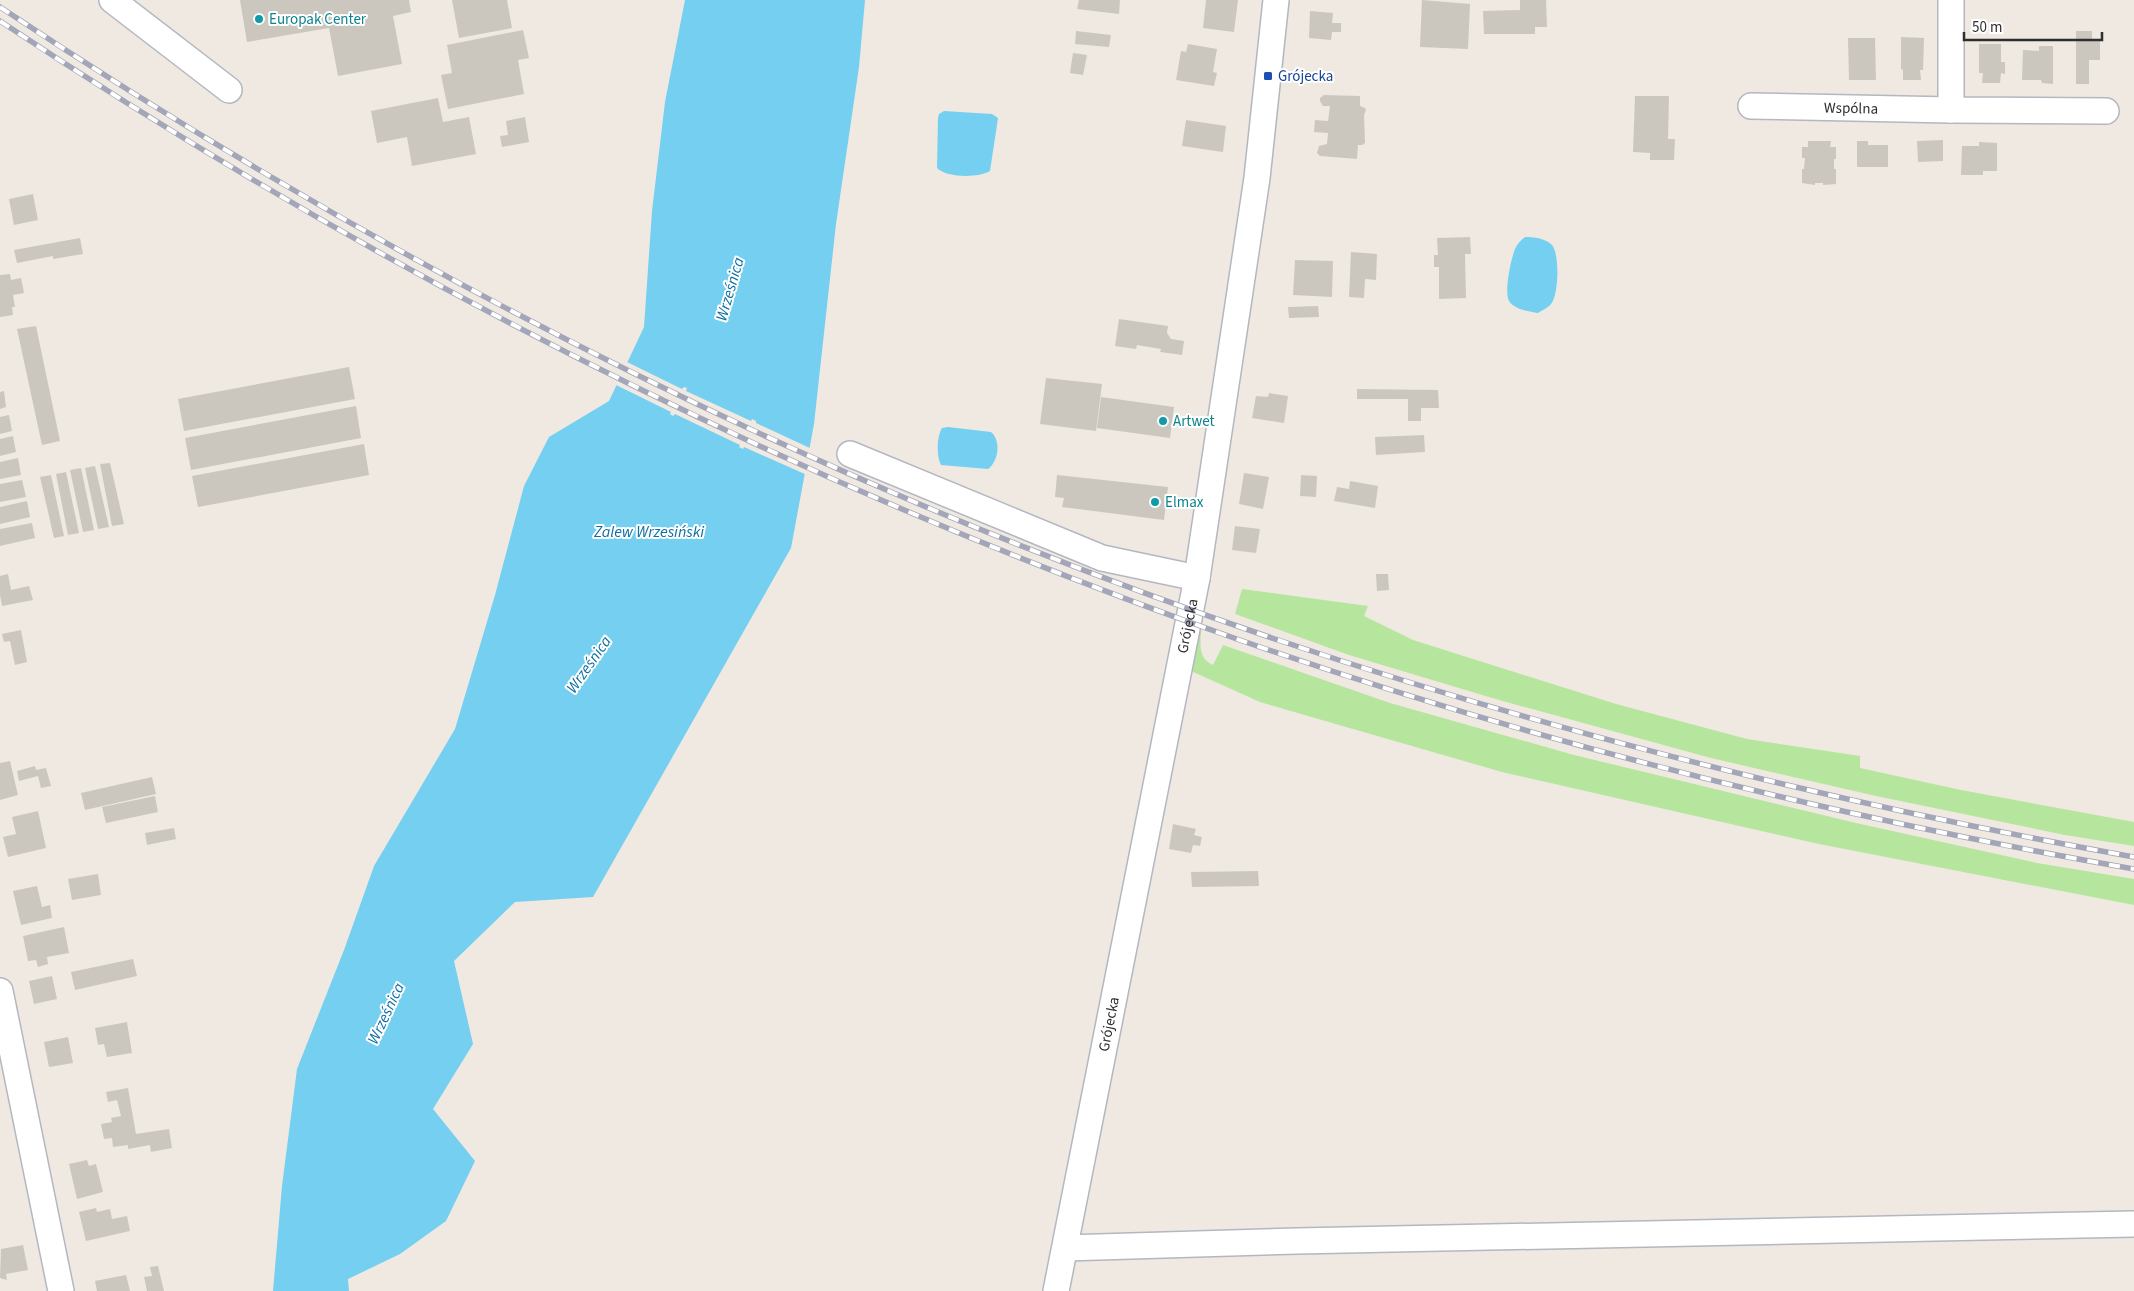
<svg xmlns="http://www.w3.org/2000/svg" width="2134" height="1291" font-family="'Source Sans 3',sans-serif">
<rect width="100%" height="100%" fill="#efe9e1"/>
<path fill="#b6e59e" d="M1242,589L1368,606L1364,616L1413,640L1616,704L1747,739L1860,756V768L1961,790L2134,822V846L2065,835L1876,796L1711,758L1499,700L1349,655L1235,614Z
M1195,630L1201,632C1200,646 1199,659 1213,665L1223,645L1390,703L1574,755L1856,823L2037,863L2134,879V905L1819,844L1502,772L1260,702L1191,671Z"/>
<path fill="#75cff0" d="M685,0H865L859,67L836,224L814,424L791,548L593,897L515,902L454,961L473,1044L433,1109L475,1161L446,1221L400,1254L348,1279L349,1291H273L282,1186L297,1069L344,950L374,866L455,729L495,595L524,486L549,437L609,401L644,327L652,211L665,102Z
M944,111L992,114L998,118L990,171C978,178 947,178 937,168L938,118L939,114Z
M1525,237C1534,237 1544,238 1551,244C1560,251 1559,295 1551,304C1548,308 1542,310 1538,313C1528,311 1515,310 1509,301C1504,291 1511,259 1515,249C1517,244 1521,240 1525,237Z
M948,427L991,432C1001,440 999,461 988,469L941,465C936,456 937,436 942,428Z"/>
<path fill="#efe9e1" d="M625,361L682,389L684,387L687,388L686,391L751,421L752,419L756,421V423L812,449L807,475L744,447L743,449L739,447L740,445L675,414L673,416L670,414L671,412L614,384Z"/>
<path fill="#cbc7bf" d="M240,0H409L411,12L393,16L402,64L338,76L329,28L247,42Z
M452,0H507L512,28L459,38Z
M1079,0H1120L1119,14L1077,9Z
M1206,0H1238L1234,32L1203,28Z
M1422,0L1470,4L1468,49L1420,47Z
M1520,0H1546L1547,27H1535V34H1484L1483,11L1520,10Z
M1310,11L1333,13L1332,23H1341V32H1332L1331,40L1309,38Z
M523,30L529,58L518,60L524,94L448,109L441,75L452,73L447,45Z
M1076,31L1111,35L1109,47L1075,44Z
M2076,31H2092V39H2100V60H2089V84H2076Z
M1901,37L1924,38L1923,70H1920L1921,80H1903V70L1901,69Z
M1848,38H1875L1876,80H1849Z
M1188,44L1217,49L1213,72L1217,73L1214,86L1176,80L1181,51L1186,52Z
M1979,44H2001V62H2005V74L2001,73L2000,83H1982L1983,73H1979Z
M2039,46H2053V84L2042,83L2041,80H2022L2023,50L2039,51Z
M1073,53L1087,55L1083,75L1070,73Z
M1324,95L1360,96V106L1365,108L1366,110L1364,115L1365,143L1362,145H1358L1357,159L1320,156L1317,153L1319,146L1327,144L1328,133L1314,132L1315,120L1328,121L1330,106H1323L1320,101V98Z
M1635,96H1669L1668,139H1675L1674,160H1650V153L1633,152Z
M438,98L443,122L469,117L476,154L412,166L407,137L377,143L371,111Z
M525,117L529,142L502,147L500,136L508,135L506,121Z
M1186,120L1226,126L1223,152L1182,146Z
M1943,140V161L1918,162L1917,141Z
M1808,141H1831L1830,147H1836V159H1834V169H1836V184L1823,185V183H1815V185L1802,183V169H1804L1805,158H1802V147H1808Z
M1857,141H1868V145H1888V167H1857Z
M1979,142L1997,143V171H1983V175H1961L1962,146H1979Z
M33,194L38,220L14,225L9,199Z
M1470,237L1471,254H1465L1466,298L1439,299V267H1434V255H1438L1437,238Z
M80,238L83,254L53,259V256L17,263L14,250Z
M1351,252L1377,254L1376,280L1365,279L1364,298L1349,297Z
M1295,260L1333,261L1332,297L1293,295Z
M10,274L11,280L21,278L24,293L13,295L15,307H12L13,315L0,317V275Z
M1318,306L1319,317L1289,318L1288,307Z
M1119,319L1168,326L1167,333L1171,339L1184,341L1182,355L1160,352L1161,349L1137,345L1136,349L1115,346Z
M36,326L60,441L42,445L17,329Z
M349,367L355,399L184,431L178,399Z
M1046,378L1102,384L1096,431L1040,424Z
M1357,389L1438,390L1439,408H1421V421H1408V399H1357Z
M4,391L6,407L0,409V392Z
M1269,393L1288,396L1284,423L1252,418L1256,396L1268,397Z
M1101,397L1174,407L1170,438L1097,428Z
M356,406L361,438L191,470L185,438Z
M9,415L12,431L0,434V417Z
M1424,435L1425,452L1376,455L1375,437Z
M13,436L16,452L0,456V439Z
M364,444L369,475L198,507L192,476Z
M18,458L21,475L0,479V462Z
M110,463L124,524L112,526L100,464Z
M95,466L109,527L98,529L85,468Z
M81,468L94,530L83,532L70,470Z
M66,472L79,533L68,535L56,474Z
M1244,473L1269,477L1263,509L1239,504Z
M51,475L64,536L54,538L40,477Z
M1057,475L1168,487L1164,520L1062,507L1064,498L1055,497Z
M1301,475L1317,476L1316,497L1300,496Z
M22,480L26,497L0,502V484Z
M1350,481L1378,486L1375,508L1334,501L1337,487L1349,489Z
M27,501L30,517L0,524V507Z
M32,523L35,538L0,546V529Z
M1235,526L1260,529L1256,553L1232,550Z
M8,574L11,590L29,586L33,600L2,606L0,595V576Z
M1376,574H1388L1389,590L1377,591Z
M21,630L27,662L15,665L10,641L4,642L2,634Z
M10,761L18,795L0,800V763Z
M35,766L36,770L46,768L51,786L41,788L38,776L19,781L17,771Z
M152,777L156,794L85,810L81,793Z
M155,796L158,812L106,823L102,807Z
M38,811L46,848L8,857L3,837L16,834L12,817Z
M1173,824L1196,829L1194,835L1202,837L1200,846L1193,845L1191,853L1169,849Z
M174,828L176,839L147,845L145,833Z
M1258,871L1259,886L1192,887L1191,872Z
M98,874L101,895L72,900L68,879Z
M37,886L42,907L50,905L52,918L21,925L13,891Z
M64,927L69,953L47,957L48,964L38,967L36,960L28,961L23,936Z
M133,959L137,976L75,990L71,972Z
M52,976L57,999L34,1004L29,981Z
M127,1022L132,1053L107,1057L104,1044L98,1045L95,1028Z
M68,1037L73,1063L49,1067L44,1042Z
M128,1088L136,1134L169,1129L172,1148L151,1152L150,1145L128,1149V1145L113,1147L112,1138L104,1139L101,1124L112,1122L111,1118L121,1116L117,1100L108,1102L106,1092Z
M87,1160L89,1166L96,1164L103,1192L77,1199L69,1164Z
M96,1208L97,1212L110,1209L112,1219L127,1216L130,1231L86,1241L79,1212Z
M23,1245L28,1270L6,1274L7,1280L0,1278L1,1249Z
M158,1266L164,1291H147L144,1277L152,1276L150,1267Z
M126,1275L130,1291H97L95,1281Z"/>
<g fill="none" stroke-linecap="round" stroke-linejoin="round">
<g stroke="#b4b7c1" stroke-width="28">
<g id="minor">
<path d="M112,0L229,90"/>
<path d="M1951,0V110L2106,111"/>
<path id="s1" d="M1751,106L1951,110"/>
<path d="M850,454L1102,558L1197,578"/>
<path d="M0,991L61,1291"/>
<path d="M1065,1248L1297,1241L2134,1224"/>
<path id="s2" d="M1056,1291L1197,578L1257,178L1276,0"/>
</g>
</g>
<use href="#minor" stroke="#fff" stroke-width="25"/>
<g stroke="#a3a6b8" stroke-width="5.5">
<path id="rail" d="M0,7C397,271 826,488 1278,640C1558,734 1844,805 2134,857
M0,21C384,276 798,485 1234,638C1527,740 1829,816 2134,869"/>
</g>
<use href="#rail" stroke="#fff" stroke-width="4" stroke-dasharray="11" stroke-linecap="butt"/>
</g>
<g fill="#0f9aa8" stroke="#fff" stroke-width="2">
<circle cx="259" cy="19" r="5"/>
<circle cx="1163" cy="421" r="5"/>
<circle cx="1155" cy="502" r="5"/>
</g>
<rect fill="#1a4fb4" stroke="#fff" stroke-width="2" x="1263" y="71" width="10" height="10" rx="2.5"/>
<g text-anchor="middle" stroke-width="4" stroke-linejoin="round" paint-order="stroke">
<g font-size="15" fill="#0d838f" stroke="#fff" text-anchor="start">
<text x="269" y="24">Europak Center</text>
<text x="1173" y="426">Artwet</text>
<text x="1165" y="507">Elmax</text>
</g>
<g font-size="15" fill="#164399" stroke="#fff" text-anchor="start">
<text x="1278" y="81">Grójecka</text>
</g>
<g font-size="15" fill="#2e2e2e" stroke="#fff">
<text dy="5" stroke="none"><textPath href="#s1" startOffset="100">Wspólna</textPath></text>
<text dy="5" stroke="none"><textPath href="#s2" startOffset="678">Grójecka</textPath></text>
<text dy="5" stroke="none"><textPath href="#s2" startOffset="272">Grójecka</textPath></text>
</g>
<g font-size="16" font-style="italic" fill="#0d6fa3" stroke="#fff">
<text transform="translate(729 289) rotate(-74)" y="6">Wrześnica</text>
<text x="649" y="537">Zalew Wrzesiński</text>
<text transform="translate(588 664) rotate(-55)" y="6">Wrześnica</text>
<text transform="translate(385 1013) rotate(-65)" y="6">Wrześnica</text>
</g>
</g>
<path d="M1964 32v8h138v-8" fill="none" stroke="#2e2e2e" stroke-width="2.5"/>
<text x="1972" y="32" font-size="15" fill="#2e2e2e" stroke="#ffffff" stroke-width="4" paint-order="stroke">50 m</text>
</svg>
